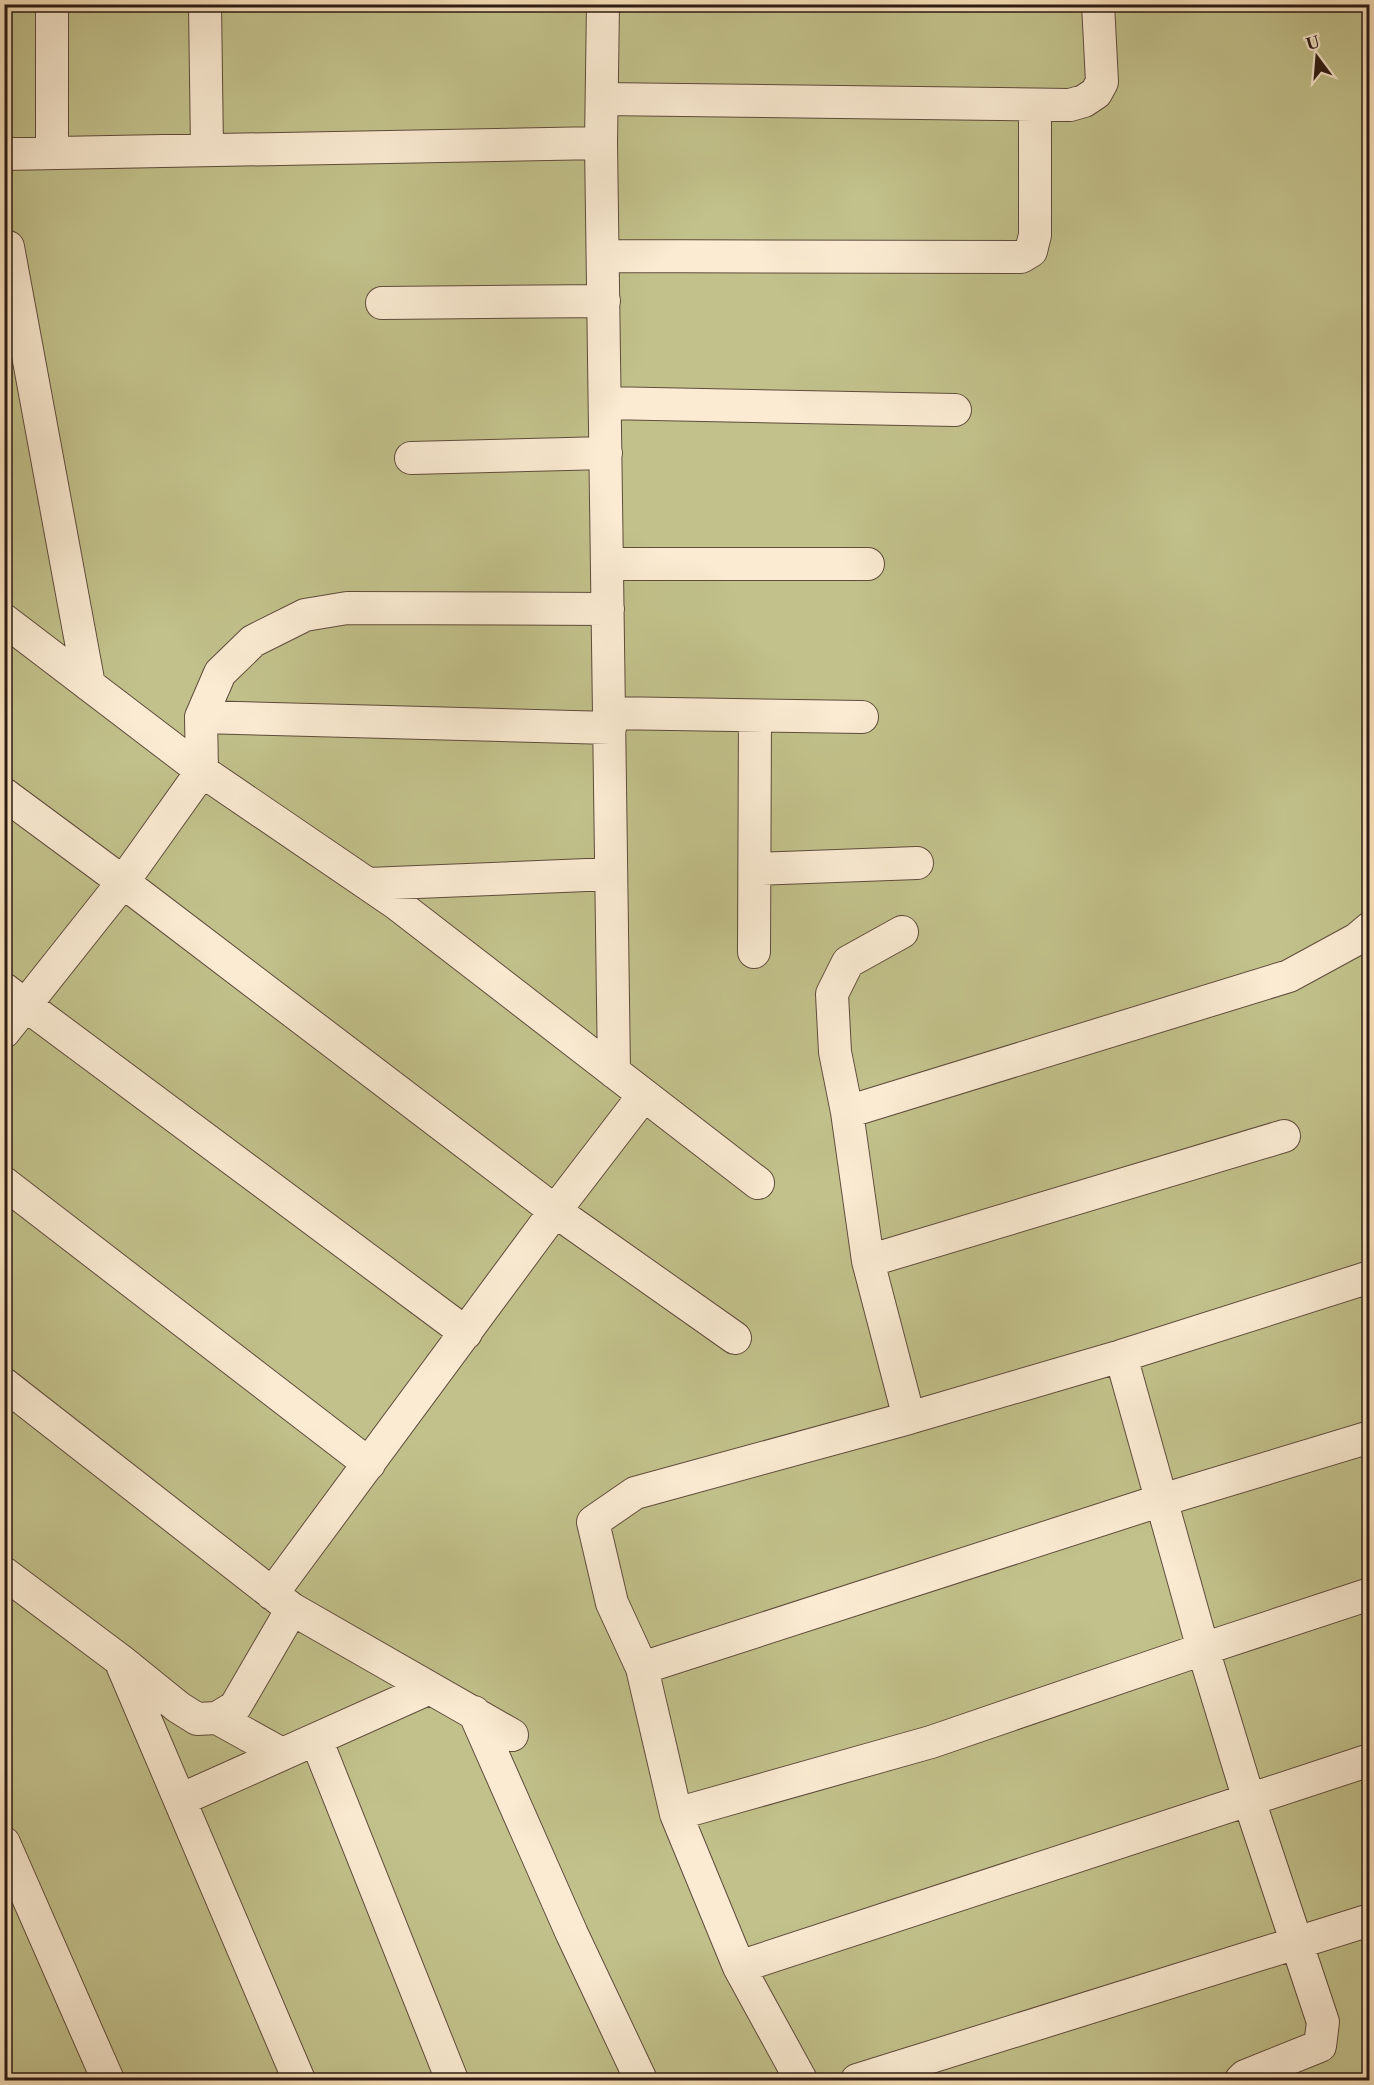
<svg xmlns="http://www.w3.org/2000/svg" width="1374" height="2085" font-family="'Libre Caslon Text',serif">
<rect width="100%" height="100%" fill="#f7e0b9"/>
<filter id="stains"><feTurbulence type="fractalNoise" baseFrequency=".00333" numOctaves="4"/><feColorMatrix values="0 0 0 0 .2 0 0 0 0 .09 0 0 0 0 .02 0 0 0 .5 -.17"/></filter>
<radialGradient id="worn" r=".72"><stop offset=".6" stop-color="#630" stop-opacity="0"/><stop offset="1" stop-color="#630" stop-opacity=".3"/></radialGradient>
<path fill="#c2c18b" stroke="#776e50" stroke-width="1.5" d="M5,5H1369V2080H5Z"/>
<g fill="none" stroke-linecap="round" stroke-linejoin="round">
<g stroke="#5f4c3d" stroke-width="34">
<path id="minor" d="M52,4V153
M205,4L207,150
M603,4L601,143L614,1072
M602,99L1070,105L1084,101L1096,93L1102,82L1098,4
M4,154L601,143
M8,247L89,685
M604,256L1021,257L1031,251L1035,235V105
M382,303L604,301
M605,403L955,410
M411,458L606,453
M607,564H868
M4,620L202,771L397,904L758,1183
M609,713L862,717
M201,717L610,728
M4,794L123,882L555,1211L735,1338
M755,869L917,863
M368,884L611,874
M902,932L848,962L832,994L835,1052L847,1112L868,1261L909,1418L1121,1356L1203,1649L1249,1800L1323,2022L1320,2046L1245,2076L1241,2080
M754,952L755,716
M4,989L466,1333
M4,1032L123,882L202,771L201,717L220,673L253,641L305,615L347,608L608,609
M847,1112L1289,976L1357,939L1370,928
M4,1183L369,1464
M868,1261L1284,1136
M1121,1356L1370,1277
M4,1384L292,1609L512,1735
M4,1573L120,1660L178,1707L197,1719L217,1718L235,1707L292,1609
M272,1594L555,1211L644,1095
M120,1660L299,2080
M642,1668L1162,1500L1370,1437
M474,1712L572,1934L641,2080
M217,1718L282,1754
M316,1739L452,2080
M180,1800L430,1688
M676,1814L931,1742L1203,1649L1370,1594
M4,1843L108,2080
M739,1967L1370,1760
M801,2080L739,1967L676,1814L642,1668L612,1603L593,1522L635,1493L909,1418
M857,2080L1370,1920"/>
</g>
<use href="#minor" stroke="#faebd2" stroke-width="32"/>
</g>
<rect width="1374" height="2085" fill="none" stroke="#f7e0b9" stroke-width="24"/>
<rect x="6" y="6" width="1362" height="2073" fill="none" stroke="#2c1b14" stroke-width="3"/>
<rect x="12" y="12" width="1350" height="2061" fill="none" stroke="#2c1b14" stroke-width="1.5"/>
<g transform="translate(1317 57) rotate(344)" stroke="#faebd2" stroke-width="4.5" paint-order="stroke">
<path d="M0-4.5L10 22L0 15L-10 22Z" fill="#2c1b14"/>
<text y="-9" font-size="16" font-weight="bold" text-anchor="middle" fill="#2c1b14">U</text>
</g>
<rect width="100%" height="100%" filter="url(#stains)"/>
<rect width="100%" height="100%" fill="url(#worn)"/>
</svg>
